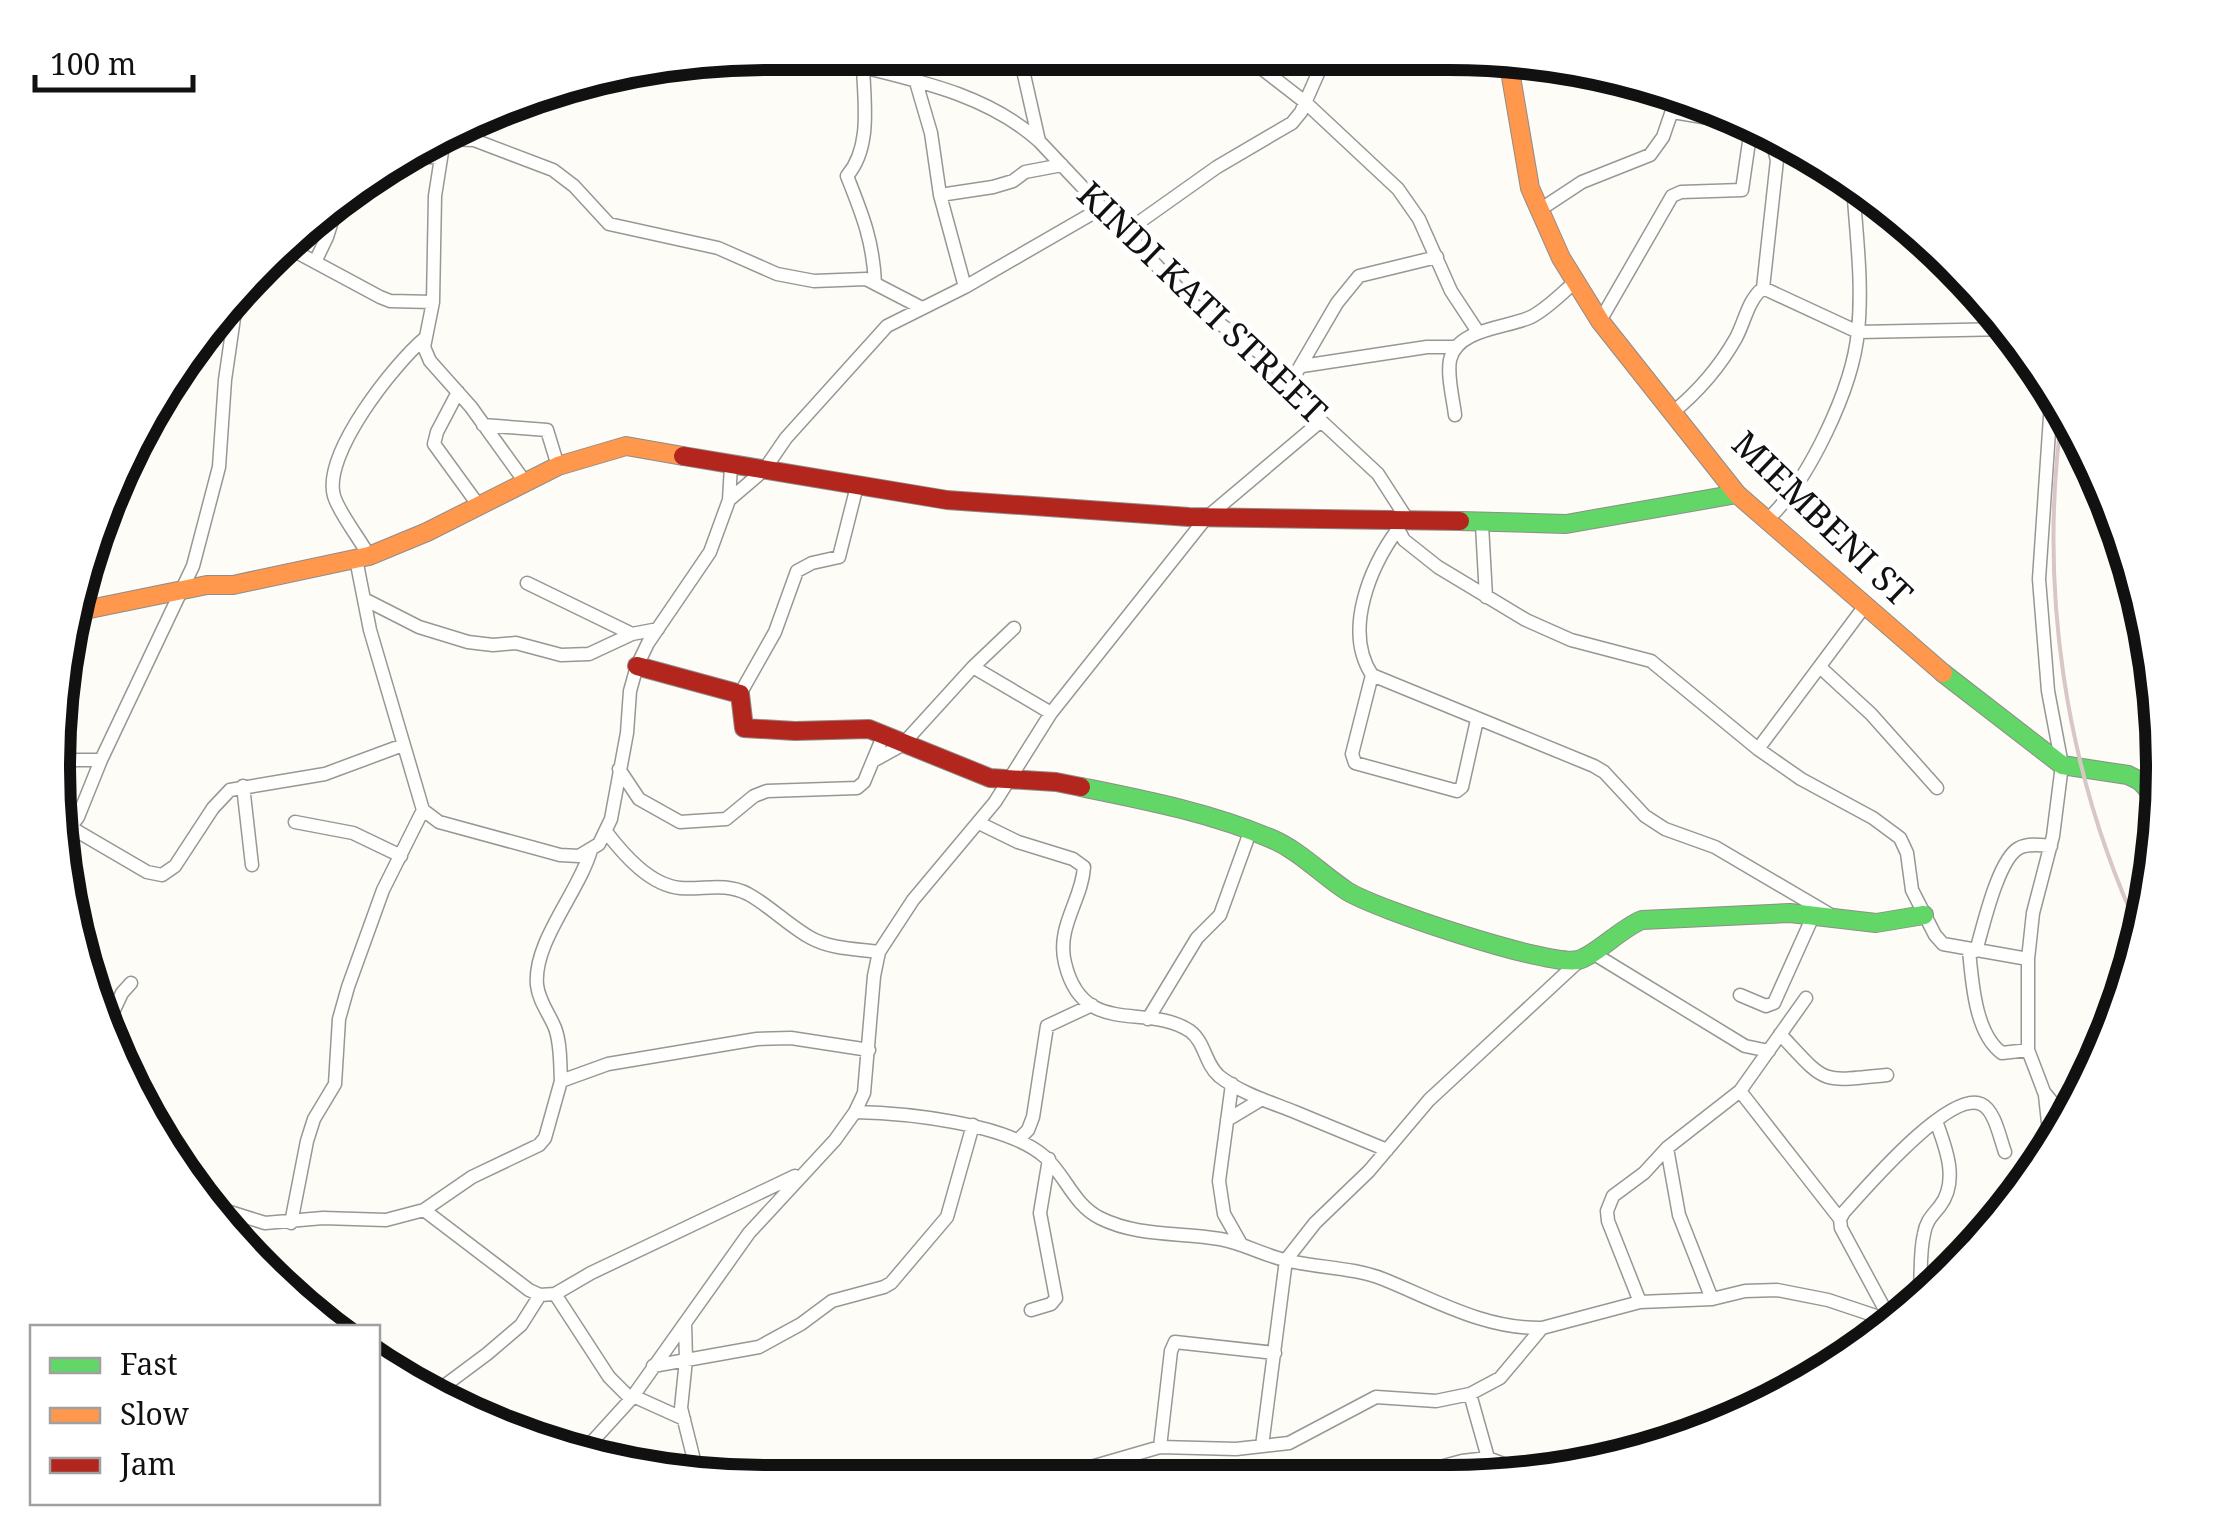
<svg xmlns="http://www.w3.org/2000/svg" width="2216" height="1535" font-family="'Noto Serif',serif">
<rect width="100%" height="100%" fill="#fdfcf7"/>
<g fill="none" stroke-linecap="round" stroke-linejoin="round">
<g stroke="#979795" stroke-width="15">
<path id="street" d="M809,53C887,76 977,85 1039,141L1193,304L1268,359L1291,382L1321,421L1378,474L1407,519
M1020,57L1039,141
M1252,61L1305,102L1398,189L1419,219L1451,291L1478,332
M863,66C864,101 872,147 847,176C862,214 873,240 875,283
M916,82L931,133L940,195L965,287
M1673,112L1738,123
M444,139L435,196L433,302L424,347L430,361L471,407L525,482
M446,139L474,140L553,170L574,186L609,224L718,248L777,274L814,281L866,279L922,308
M410,155L441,158
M357,185L366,186
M940,195L993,187L1013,181L1025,172L1062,165
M1538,211L1582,182L1650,155L1663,137L1676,99
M1124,233L1217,167L1292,123L1301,112L1323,62
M287,247L380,297L390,301L433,302
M315,262L327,237L338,202
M1763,288L1777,160L1770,135
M1600,321L1672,196L1681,192L1742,190L1751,128
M1302,366L1427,347H1457
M1291,382L1337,303L1359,276L1437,257
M2052,387L2039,579L2048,691L2062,765L2053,836L2033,913L2028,959V1050L2044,1092L2067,1120
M458,392L437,432L434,444L479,506
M1672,413C1699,391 1719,368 1736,338C1745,321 1748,300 1763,288L1858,332L2009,329
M1455,415C1453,398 1447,376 1450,360C1457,328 1508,328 1531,317C1547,309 1561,294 1575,282
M483,425L547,430L558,466
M729,500L731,466
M1398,518V529L1404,540L1438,567L1526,620L1571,640L1651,661L1758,749L1801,779L1873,818L1900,838L1907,853L1912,890L1935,935L1943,944L2028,959
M1766,521C1808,483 1853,388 1858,331C1863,282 1856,233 1853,185
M1482,525L1486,597
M1398,529C1370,567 1343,631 1372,675L1594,766L1604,772L1645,816L1665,829L1715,847L1829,914
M369,556C360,539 339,513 334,496C322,454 395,363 425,338
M356,559L370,630L423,810L439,822L560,855L579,856L599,844L611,819L627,733L630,691L637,666L648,643L710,552L729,500L764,470L786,438L887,326L965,287L1100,209
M527,583L632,634
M366,600L419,627L468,642L493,645L516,643L561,655L589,654L632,634L658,629
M973,667L1051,713
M1821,668L1871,714L1937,788
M1372,675L1352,754L1355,763L1457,791L1462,787L1477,720
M740,694L775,632L797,571L812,563L839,557L857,486
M1758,749L1864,607
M873,761L902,745L973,667L1014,628
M619,769L639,799L680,822L726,819L754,796L767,791L857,788L864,782L884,734
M62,780L72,760H101
M243,786L252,865
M295,822L353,833L401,856
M979,823L1018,842L1073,859L1084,867C1082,900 1056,927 1065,963C1083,1039 1147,1002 1190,1031C1205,1042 1205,1064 1219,1076C1240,1093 1270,1102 1295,1112C1326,1125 1356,1137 1387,1150
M70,827L147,872L162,875L175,866L213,808L230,790L325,774L403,745
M607,833C624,855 650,885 680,888C704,890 724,882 748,894C770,906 789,926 811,938C831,949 857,949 879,952
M64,836L78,817L101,760L193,566L219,467L225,380L234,318L249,279
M1969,950C1972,981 1975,1034 2002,1053L2028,1050
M1976,951C1983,927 1998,859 2019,848C2028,843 2041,845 2051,846
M1591,952L1745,1046L1769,1051
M1740,995L1766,1006L1774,1003L1814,914
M102,1013L113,1012L122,993L131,983
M1148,1019L1197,938L1220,915L1250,832
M1780,1034C1827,1084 1818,1082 1887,1075
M561,1081C560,1064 561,1044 555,1028C549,1013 539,1002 537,985C533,942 579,892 591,850
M1232,1084L1219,1181L1224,1214L1241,1244
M1740,1091L1840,1219
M2045,1095L2051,1150
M855,1112C905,1113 1007,1123 1045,1157C1066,1176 1073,1204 1100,1218C1138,1237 1180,1232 1220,1239C1243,1243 1263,1255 1285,1260C1317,1268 1352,1267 1383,1279C1435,1300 1484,1329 1542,1328
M1227,1120L1262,1099
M1019,1139L1028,1130L1033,1117L1047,1026L1092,1005
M1667,1148L1679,1215L1712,1299
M214,1207L265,1223L323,1218L386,1220L424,1210L472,1177L539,1145L545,1138L561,1081L608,1064L757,1039L791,1038L869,1050
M424,1210L529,1290L540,1295L555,1294L591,1273L795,1176
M291,1223L307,1141L314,1119L335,1084L339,1019L348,987L383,890L423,810
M555,1294L609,1377L631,1399
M1919,1298C1922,1277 1919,1255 1924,1234C1926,1221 1932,1216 1940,1206C1959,1181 1946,1148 1936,1121
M1640,1302L1608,1221L1607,1211L1613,1196L1644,1173L1667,1148L1740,1091L1806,998
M1031,1310L1051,1304L1056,1298L1040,1213L1049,1159
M1889,1317L1841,1228L1840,1219L1844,1212C1865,1189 1949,1090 1981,1104C1995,1110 2000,1139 2005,1152
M685,1323L686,1360L681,1408L698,1476
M653,1366L759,1347L801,1324L832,1301L884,1287L891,1283L947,1217L973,1125
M1470,1394L1488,1458L1519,1470
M432,1395L487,1354L521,1325L540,1295
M633,1396L684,1419
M1262,1446L1286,1260L1315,1223L1369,1171L1429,1100L1580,960
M1160,1447L1171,1351L1175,1342L1275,1353
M581,1454L631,1399L749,1233L835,1140L855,1112L864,1093L874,976L879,952L913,900L995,802L1051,713L1206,518L1321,421
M1422,1472L1462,1461L1488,1458
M1053,1478L1160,1447L1236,1449L1289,1443L1376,1397L1436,1401L1470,1394L1500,1378L1542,1328L1640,1302L1712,1299L1745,1291L1777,1290L1828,1300L1876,1316H1894"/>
</g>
<g stroke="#8e8d8b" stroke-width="20">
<path id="fast" d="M1460,521L1566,524L1737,494
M1943,673L2062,765L2128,775L2140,781L2160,803
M1081,787C1145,800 1212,813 1272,839C1300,851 1321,874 1347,891C1375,909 1549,967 1578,960C1595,956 1621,928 1642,920L1790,913L1876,923L1924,915"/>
</g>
<g stroke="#8e8d8b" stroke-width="20">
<path id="slow" d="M1509,65L1530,188L1561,258L1600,321L1737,494L1943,673
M75,612L207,585H233L369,556L427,532L558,466L626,446L683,456"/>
</g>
<g stroke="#8e8d8b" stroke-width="20">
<path id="jam" d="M683,456L947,500L1189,517L1460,521
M637,666L740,694L744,728L795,731L869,729L990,778L1056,782L1081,787"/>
</g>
<use href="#street" stroke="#fffffe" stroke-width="12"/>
<use href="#fast" stroke="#63d668" stroke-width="18"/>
<use href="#slow" stroke="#ff974d" stroke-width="18"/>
<use href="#jam" stroke="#b3261e" stroke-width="18"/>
<path stroke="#d9c6c7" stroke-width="4" d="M2063,407C2037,586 2065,772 2141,935"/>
</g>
<g text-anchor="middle" stroke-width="10" stroke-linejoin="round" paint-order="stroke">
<g font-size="35" fill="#111" stroke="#fff">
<text transform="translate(1202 303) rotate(44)" y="12">KINDI KATI STREET</text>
<text transform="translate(1822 519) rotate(44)" y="12">MIEMBENI ST</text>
</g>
</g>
<path d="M0 0H2216V1535H0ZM767 70H1449A697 697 0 0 1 2146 767V768A697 697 0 0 1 1449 1465H767A697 697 0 0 1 70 768V767A697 697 0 0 1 767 70Z" fill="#fff" fill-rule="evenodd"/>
<path fill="none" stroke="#111" stroke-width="12" d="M767 70H1449A697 697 0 0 1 2146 767V768A697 697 0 0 1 1449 1465H767A697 697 0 0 1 70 768V767A697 697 0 0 1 767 70Z"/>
<rect x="30" y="1325" width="350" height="180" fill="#ffffff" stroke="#a0a0a0" stroke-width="2.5"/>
<rect x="50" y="1358" width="50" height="15" fill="#63d668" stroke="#a0a0a0" stroke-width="2.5"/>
<text x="120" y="1375" font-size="30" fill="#111111">Fast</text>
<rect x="50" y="1408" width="50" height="15" fill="#ff974d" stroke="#a0a0a0" stroke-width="2.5"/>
<text x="120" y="1425" font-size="30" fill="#111111">Slow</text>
<rect x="50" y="1458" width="50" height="15" fill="#b3261e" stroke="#a0a0a0" stroke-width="2.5"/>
<text x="120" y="1475" font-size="30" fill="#111111">Jam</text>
<path d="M35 75v15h158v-15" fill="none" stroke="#111111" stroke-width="5"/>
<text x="50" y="75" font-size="30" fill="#111111" stroke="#ffffff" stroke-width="8" paint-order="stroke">100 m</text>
</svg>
